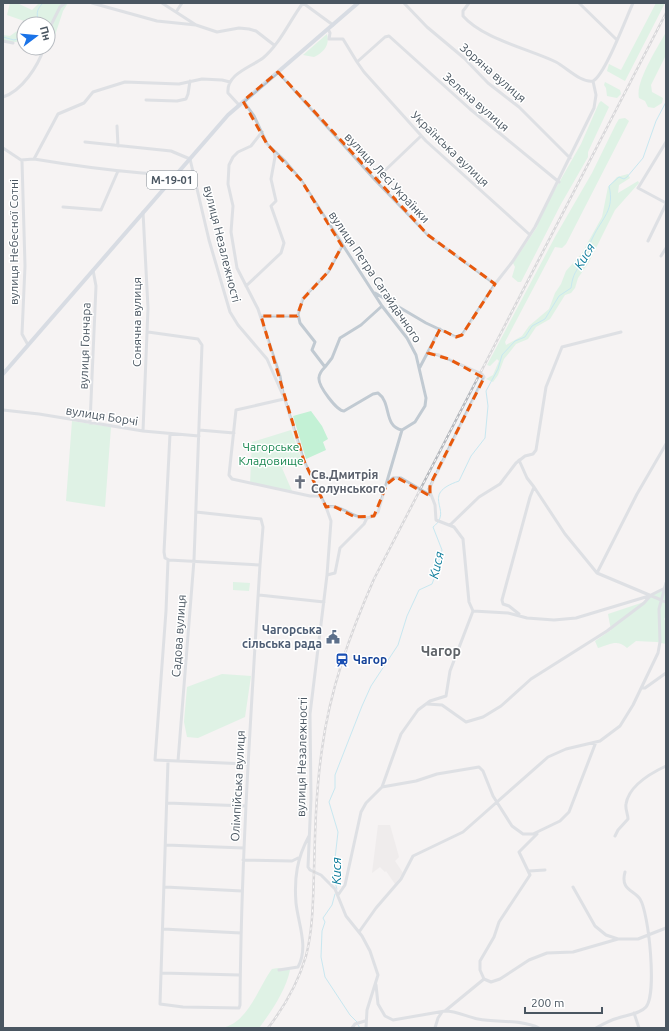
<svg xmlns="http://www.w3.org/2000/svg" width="669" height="1031" font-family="Ubuntu,sans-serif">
<rect width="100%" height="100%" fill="#f5f3f3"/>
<path fill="#e6e4e5" d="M378,825H390L399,857L395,861L403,873L395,884L386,871L385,872L380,867L372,873Z"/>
<path fill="#c3f1d5" d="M10,3H17L32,10L39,3H68L63,11L55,35L48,38V24H26L27,22L7,15Z
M656,3H665L625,81L607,71L609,64L621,70Z
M24,26V38L16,42H3V35L10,36Z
M666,32V55L651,85L652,92L663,98L662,103L654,108L648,107L645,101L639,98C635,82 658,47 666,32Z
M327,34C330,45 324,52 314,57L303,55Z
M605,82L620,90L621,94L617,98L607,96L606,88L604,85Z
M601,101L609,107L588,152V157L561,204L521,282H518L512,277L515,267L513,263L537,227L540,216L581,144L599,103Z
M625,118L629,121L566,244L562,248L555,247L505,342L506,345L522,336L529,326L549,309L555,293L561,284L566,271L582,253L602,217L608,187L617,177L628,174L630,178L619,185L618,193L638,181L639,183L615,210L589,262L578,278L575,288L571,293L565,295L550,319L536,327L528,339L516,344L509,353L504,359L498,375L493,382L486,379L493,375L499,361L497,359L490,366L487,365L555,237L592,173L616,124L619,119Z
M311,411L322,426L328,439L323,442L326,450L306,459L293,416Z
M72,421L111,427L105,507L66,501Z
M291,430L302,461L282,468L292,491L250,484L252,442Z
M666,579V616L664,619L666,622V644L657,642L636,641L627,648C618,639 610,644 598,648L595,641L611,630L608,614L644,602L651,595L662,591Z
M233,582L250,583L249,591L233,590Z
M222,674L251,676L245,717L198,738L187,737L184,722L187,687Z
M278,968L290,970C286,990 271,1012 259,1028H222C248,1023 258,988 272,969Z"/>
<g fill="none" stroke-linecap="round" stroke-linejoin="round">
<path stroke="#90daee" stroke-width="1" d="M39,24C37,14 35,11 43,3
M3,37L14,40L24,37
M337,889L333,876L338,832L329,802L335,788V775L362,706L371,686L398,645L407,616L419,590L432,584L435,576L442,550L433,527C455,510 418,495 459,481L471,456L485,438L488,406L486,391L498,369L502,355L515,341L525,337L532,326L545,319L559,296L571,288C573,273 576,272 583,260C587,253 589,244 593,237C602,218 615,210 609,186L619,177L624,179L627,177L643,158L656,121L666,102
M335,894L332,905L323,918L325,922L322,931L321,957L325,977L350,1015L357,1022
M358,1025L360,1028"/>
<path stroke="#c1cad2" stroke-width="3" d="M92,3L157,21L196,25L217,32L239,28L249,29L256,31L274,45
M162,3L196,25
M303,3L333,25
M404,3L427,27L464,58L488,83L519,107L570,158
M469,3L463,11V16C483,39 529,49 556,62C567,68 581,83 593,81
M579,3L616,39
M176,12L182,3
M328,29L330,33L329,39H343L357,62
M48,31L60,7L65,3
M3,41L13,43
M278,72L375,180L428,235L495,284
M593,81C605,75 626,18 633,3
M3,97C22,91 38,66 44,48
M146,100L177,101L186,99L188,94L190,81
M243,101L254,116L267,144L284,160L301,180L382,306L407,338L416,355L426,398L425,406L415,422L402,430L378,512C361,530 344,502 326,507
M239,105L228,93C226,74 251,67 263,58C280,44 290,20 303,3
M117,126L118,146
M262,132L251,146L238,152L233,157L229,165L228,184L233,206L231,232L237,268L258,309L280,376L283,393
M85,142L171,151L190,159L209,240L230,312L238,325L267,359L285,400L304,461L326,507L331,521L327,575L310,714L311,798L308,867L310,870L321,875L335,889L346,916L362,936L370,951L378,975L367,1010L366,1028
M666,142L638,188L666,203
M3,148L21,160L34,159L58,114L84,103L93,92L125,82L179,84L202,79L222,80L230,82
M34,159C70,165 106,170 142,173C152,174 168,170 176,176
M22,161L25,266L22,334L28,345
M375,180L421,136
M63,207L101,210L118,171
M143,212L148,308L143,431
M529,234L426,141L364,72L357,62L385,37L389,36L470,109L559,182
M648,241L666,204
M342,246L328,272L303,298L298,314L300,323L315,342L312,350L325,367C322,370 319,374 319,378C318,386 337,411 344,411L373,394L378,393C392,403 383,426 402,430
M661,256L666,248
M246,286L281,253L284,243L271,206L276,201L271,179L275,157L274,151
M375,293L426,323L456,337L462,335L495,284L513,261L535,227L594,108L596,95L593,81
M261,316H297
M148,332L198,339L202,345L194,560L178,761
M325,367L332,358L340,338L361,325L382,306
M420,367L440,329
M284,399L236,410L229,475L232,479L310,496H320
M3,410L39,414L143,431L199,436
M90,423L96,286L93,270
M199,430L234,433
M170,434L164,552L165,558L169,560L260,565L263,527L261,519L196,512
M519,460L527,478L534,487L565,534L597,573L666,602
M388,483L393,478H401L430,495
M450,525L479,497L500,484L516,463L525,456L533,454L536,450L546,387L562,347L621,332
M168,560L166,611L155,760L247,764
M597,573L637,494L666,444
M327,575L335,573L340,548L364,524L367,518
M259,595L324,602
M473,611L508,613L527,618L554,620L576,618L649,596
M519,614L509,606L503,604L502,600L530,497L534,487
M641,688H645L666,673
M427,704L442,705L466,722L483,717L501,706L531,679L607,631L644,603L651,595L663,589
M168,761L160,1004L183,1007L239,1008L240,1005C241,858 251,712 260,565
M382,787L416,781L437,774L479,767L483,771L493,796L512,826L523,834H533L560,821L569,812L596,742
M167,803L246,806
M615,836L618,830L628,819C628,814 625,809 626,804C629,785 651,773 666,766
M166,845L244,848
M243,860L292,861L298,858
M529,871L545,870
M165,887L242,891
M573,887L595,926L606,935L618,939
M338,895L345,885L361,812L366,803L382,787L401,734L418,710L430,701L446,696L450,671L473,611L469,602L463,539L454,527L436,520L435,505L429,489L484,377L482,374L439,355L428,353
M163,929L241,933
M359,932L376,908L401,879L413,856L463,832L548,757L566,749L600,741L620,726L633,705L658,653L660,642L659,609L666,583
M279,970L298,967C309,947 298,923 296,903C294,878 297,858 309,836
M161,973L240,975
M484,979L480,970V961L494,937L499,922L530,875L519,852L537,834
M376,985L378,1004L385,1016L393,1020L445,1011L484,979L491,982L500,979L529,960L547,953L573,952L618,939H638L666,928
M445,1011C457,1011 467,1017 478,1019C497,1023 521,1019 539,1028
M634,1013L639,1028
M352,1028L355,1024L365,1021
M435,1028L438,1018L442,1012
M596,1028C603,1024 611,1020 618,1018C627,1015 640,1014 646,1007C657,994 649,913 640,899C634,890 620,890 625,872"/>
<path stroke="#b3c2d1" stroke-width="4" d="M3,374L228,115L358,3"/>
<g stroke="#b5b8bd" stroke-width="2.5">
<path id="rail" d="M268,1028C285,1006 298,983 306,956C313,929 313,900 314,872C315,831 316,790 322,749C330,689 350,634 374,579L666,13"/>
</g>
<use href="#rail" stroke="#fff" stroke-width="1" stroke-dasharray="3" stroke-linecap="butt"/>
</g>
<path d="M0 0H669V1031H0ZM278,72L428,235L495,284L462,335L456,337L440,329L428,353L449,359L484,378L430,485V496L396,477L387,484L374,516L355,517L333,506L326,507L304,461L261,316H297L303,299L328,272L342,246L301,180L267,144L243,101Z" fill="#f5f3f3" fill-opacity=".55" fill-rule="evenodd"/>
<path fill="none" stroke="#e8590c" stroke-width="3" stroke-dasharray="8 5" stroke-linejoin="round" d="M278,72L428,235L495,284L462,335L456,337L440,329L428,353L449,359L484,378L430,485V496L396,477L387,484L374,516L355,517L333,506L326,507L304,461L261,316H297L303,299L328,272L342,246L301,180L267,144L243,101Z"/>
<defs>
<g id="church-bare" transform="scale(1.08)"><path d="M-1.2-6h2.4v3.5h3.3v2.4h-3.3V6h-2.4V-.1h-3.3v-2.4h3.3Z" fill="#6b7280" stroke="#fff" stroke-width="2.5" paint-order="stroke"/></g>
<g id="civic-bare" transform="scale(1.08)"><path d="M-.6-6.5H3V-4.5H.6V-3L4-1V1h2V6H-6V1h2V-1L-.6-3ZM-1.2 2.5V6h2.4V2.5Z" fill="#5c6f8a" stroke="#fff" stroke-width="2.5" paint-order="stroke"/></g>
<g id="station-bare" transform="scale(1.08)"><path d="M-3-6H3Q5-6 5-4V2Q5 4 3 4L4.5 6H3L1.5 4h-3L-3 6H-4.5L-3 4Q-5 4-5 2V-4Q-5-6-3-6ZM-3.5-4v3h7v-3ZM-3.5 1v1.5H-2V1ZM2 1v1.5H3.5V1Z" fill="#1a4fb4" stroke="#fff" stroke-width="2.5" paint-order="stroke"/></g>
</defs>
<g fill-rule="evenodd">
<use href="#church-bare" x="300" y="482"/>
<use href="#civic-bare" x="333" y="637"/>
<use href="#station-bare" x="342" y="660"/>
</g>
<g text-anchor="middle" stroke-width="3" stroke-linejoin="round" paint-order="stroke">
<rect fill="#fff" stroke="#808990" stroke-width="1" x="147" y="171" width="50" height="18" rx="3"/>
<g font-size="11" font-weight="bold" fill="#4a5661">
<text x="172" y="184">М-19-01</text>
</g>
<g font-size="12" fill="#4a5661" stroke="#fff">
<text transform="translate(493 73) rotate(41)" y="4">Зоряна вулиця</text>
<text transform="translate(476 102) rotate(41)" y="4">Зелена вулиця</text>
<text transform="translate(450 149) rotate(44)" y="4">Українська вулиця</text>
<text transform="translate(387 178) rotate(47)" y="4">вулиця Лесі Українки</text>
<text transform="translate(14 242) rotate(-90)" y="4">вулиця Небесної Сотні</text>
<text transform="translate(222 244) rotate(76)" y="4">вулиця Незалежності</text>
<text transform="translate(375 277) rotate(56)" y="4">вулиця Петра Сагайдачного</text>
<text transform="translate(137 322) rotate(-90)" y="4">Сонячна вулиця</text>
<text transform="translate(85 346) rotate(-88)" y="4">вулиця Гончара</text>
<text transform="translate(102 416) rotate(9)" y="4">вулиця Борчі</text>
<text transform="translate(179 636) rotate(-86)" y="4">Садова вулиця</text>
<text transform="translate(302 757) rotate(-89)" y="4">вулиця Незалежності</text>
<text transform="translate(238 786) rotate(-87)" y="4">Олімпійська вулиця</text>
</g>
<g font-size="12" fill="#17864f" stroke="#fff">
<text x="271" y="451">Чагорське<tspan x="271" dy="14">Кладовище</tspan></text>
</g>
<g font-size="12" font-weight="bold" fill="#5b616d" stroke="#fff" text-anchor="start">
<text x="311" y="479">Св.Дмитрія<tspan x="311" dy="14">Солунського</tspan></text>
</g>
<g font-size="12" font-weight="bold" fill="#4e5e75" stroke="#fff" text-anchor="end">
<text x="322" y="634">Чагорська<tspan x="322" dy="14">сільська рада</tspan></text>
</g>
<g font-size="12" font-weight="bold" fill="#164399" stroke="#fff" text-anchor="start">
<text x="353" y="664">Чагор</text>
</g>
<g font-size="13" font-style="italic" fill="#0c7c9b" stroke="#fff">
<text transform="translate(584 256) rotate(-59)" y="5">Кися</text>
<text transform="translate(436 565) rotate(-77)" y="5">Кися</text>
<text transform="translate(336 871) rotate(-90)" y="5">Кися</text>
</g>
<g font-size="14" font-weight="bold" fill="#5f6368" stroke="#fff">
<text x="441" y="656">Чагор</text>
</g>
</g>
<rect width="669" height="1031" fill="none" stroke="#4a5661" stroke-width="8"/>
<g transform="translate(36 36) rotate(74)"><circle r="19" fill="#ffffff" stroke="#b7bbc0"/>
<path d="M0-3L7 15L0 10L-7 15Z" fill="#1a73e8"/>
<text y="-6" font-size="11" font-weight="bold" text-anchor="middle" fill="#4a5661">Пн</text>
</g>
<path d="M525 1007v6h77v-6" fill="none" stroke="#4a5661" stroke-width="2"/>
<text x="531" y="1007" font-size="12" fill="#4a5661" stroke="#ffffff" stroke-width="3" paint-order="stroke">200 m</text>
</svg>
